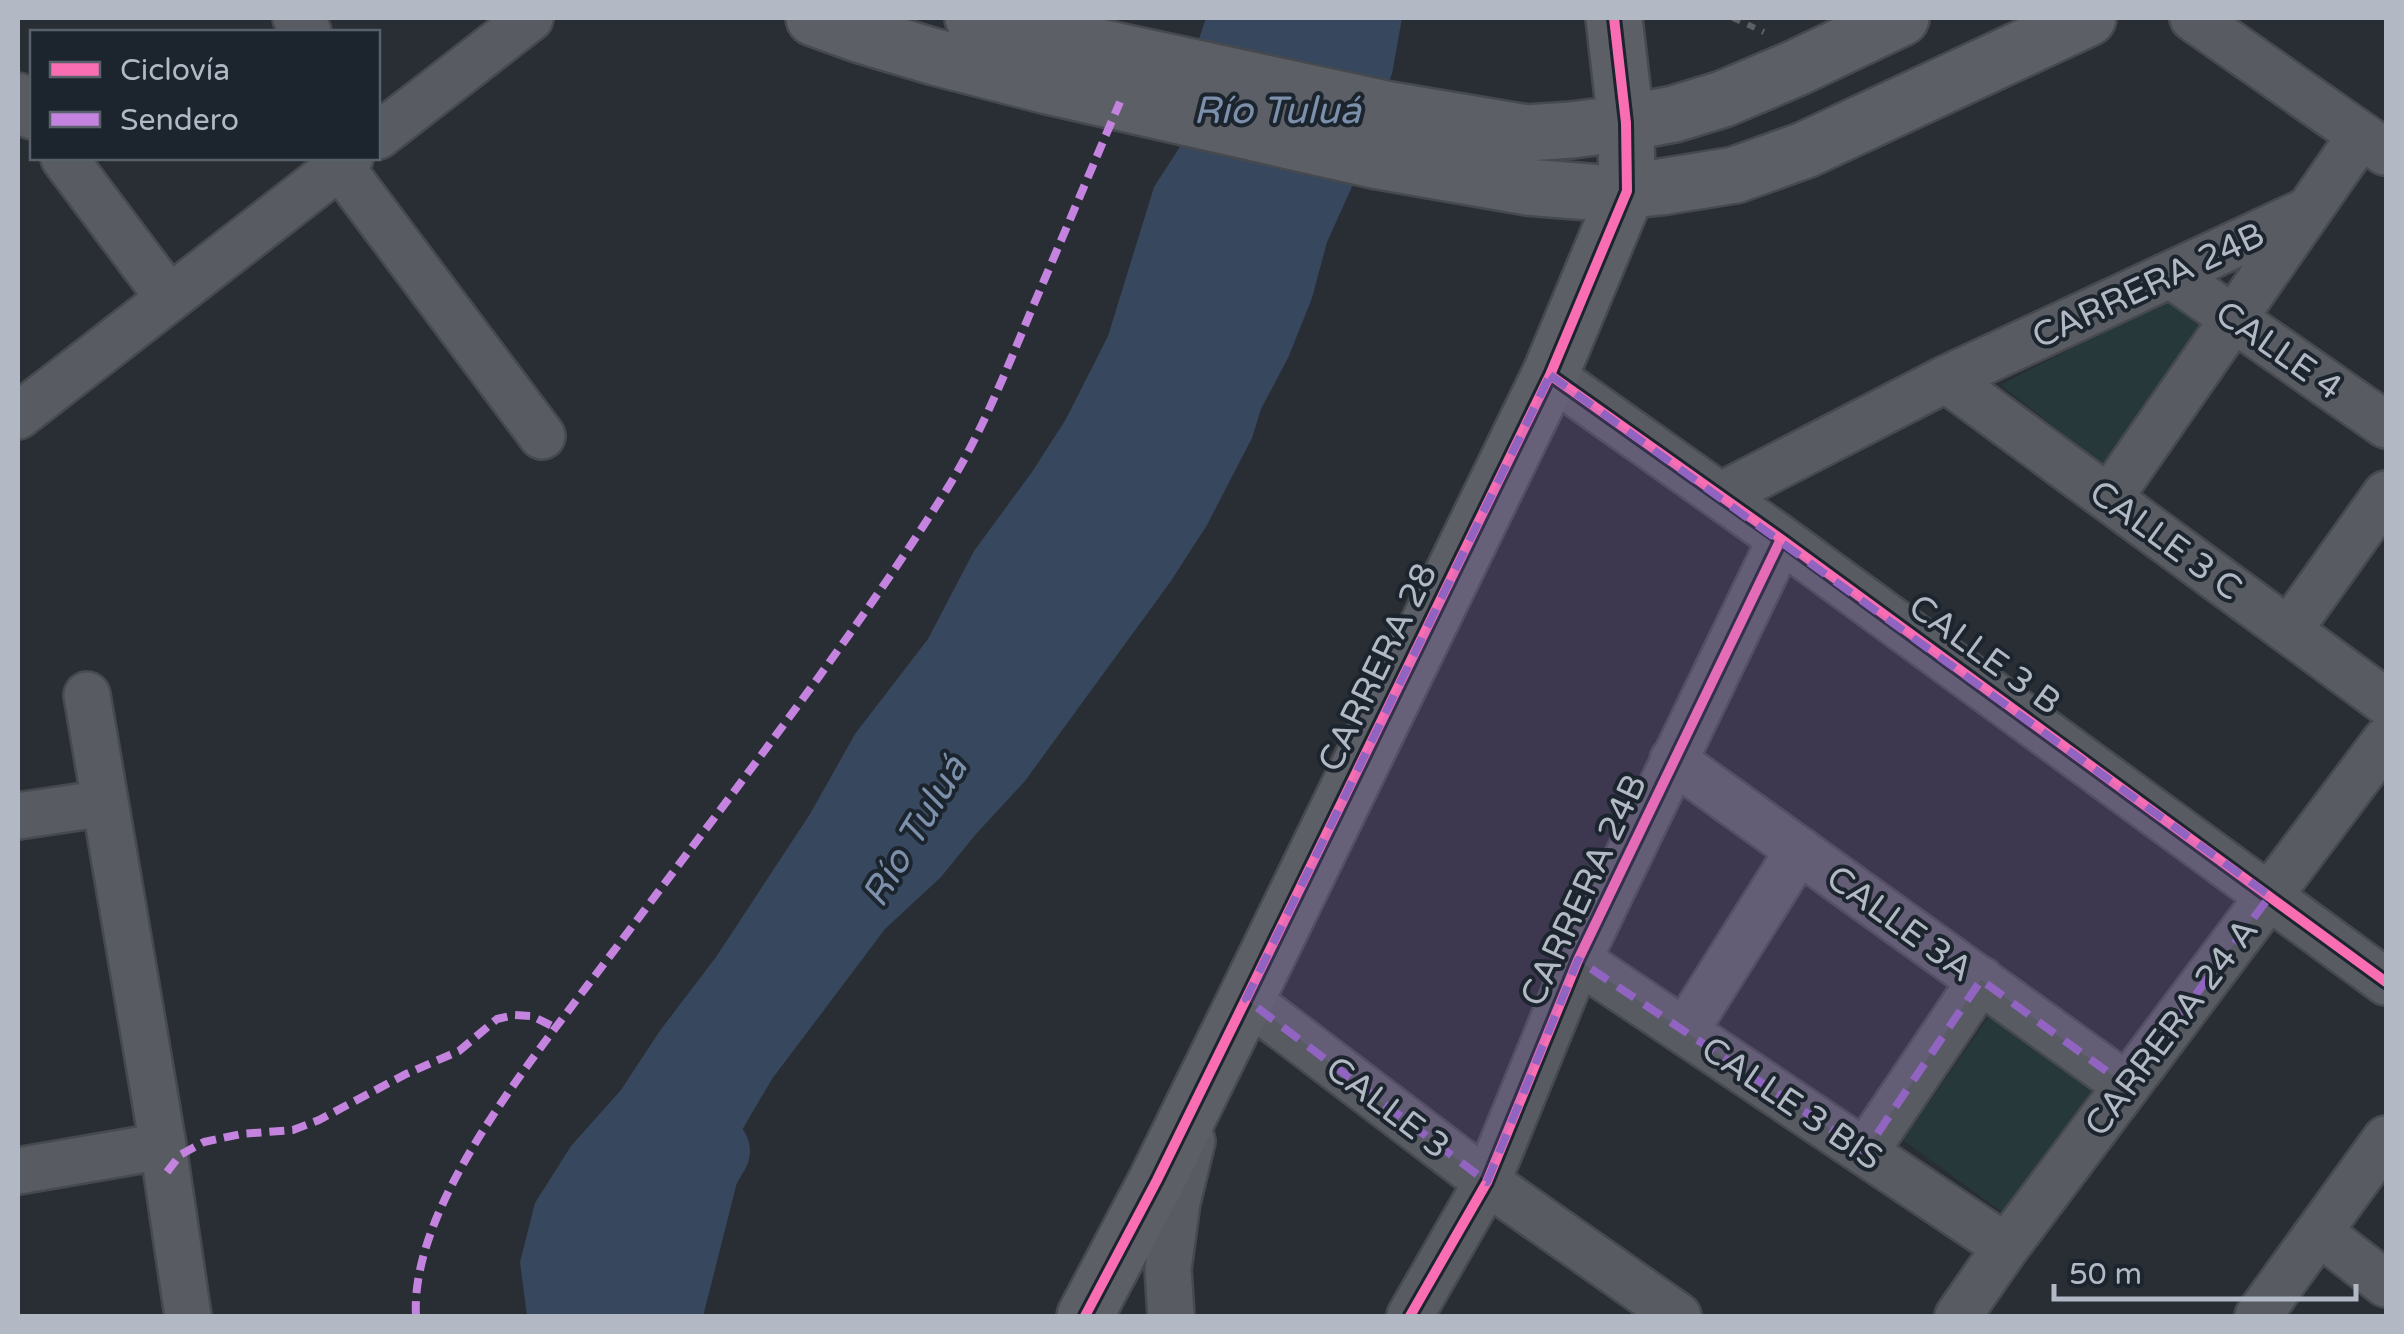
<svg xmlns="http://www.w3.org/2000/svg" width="2404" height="1334" font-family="'Varela Round',sans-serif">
<rect width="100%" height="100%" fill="#282e34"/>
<path fill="#26383a" d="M2171,296L2212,323L2110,471L2001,385Z
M1991,1013L2097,1093L2006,1215L1903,1140Z"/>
<path fill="#37475d" d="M1206,18H1402L1392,74L1368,126L1351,189L1327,242L1312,298L1288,358L1261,409L1252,438L1207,525L1171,581L1025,781L976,834L941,877L885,929L772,1079L735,1142L662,1286L668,1316H527L520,1262L535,1203L571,1146L621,1090L659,1032L716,957L810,814L855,734L928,639L974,551L1032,472L1066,419L1108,336L1154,187L1183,142V86Z"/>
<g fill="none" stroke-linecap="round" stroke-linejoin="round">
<path stroke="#37475d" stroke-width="72" d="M666,1316L703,1170L714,1151"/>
<g stroke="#464a4f" stroke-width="50">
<path id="street" d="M296,18L308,32
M2193,18L2385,152
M18,96L32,116
M378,136L530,18
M64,158L169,298
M340,166L542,436
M2171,275L2386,425
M1550,375L1781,539L2386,982
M1946,379L2386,702
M18,416L350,158
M1720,496L1946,379L2309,210
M2109,498L2361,135
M2289,630L2386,494
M87,695L163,1146L188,1316
M1673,760L2127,1086
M18,816L105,803
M1578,960L2006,1247
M1246,999L1487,1182L1678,1316
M1685,1031L1799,850
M1865,1152L1981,980
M18,1171L163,1146
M2319,1232L2386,1284
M1171,1316L1168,1269L1177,1202L1192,1141
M1410,1316L1487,1182L1578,960L1781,539
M1958,1316L2006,1247L2386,740
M2258,1316L2386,1139"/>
</g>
<g stroke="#464a4f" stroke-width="60">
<path id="secondary" d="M814,18L861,35L935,57L1048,86L1378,161L1527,187L1601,193L1661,187L1735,175L1805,150L2088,18
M973,18L1048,36L1385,109L1527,133L1572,130L1626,123L1674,114L1723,99L1796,68L1901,18
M1085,1316L1157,1180L1246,999L1550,375L1627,191L1626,123L1614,18"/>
</g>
<path stroke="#5c6066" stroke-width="6" stroke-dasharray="8 8" stroke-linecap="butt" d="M1733,18L1764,32"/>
<use href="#street" stroke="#585c62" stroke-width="45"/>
<use href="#secondary" stroke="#5c6066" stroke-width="55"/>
<path stroke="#c483df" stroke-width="8" stroke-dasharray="15 8" stroke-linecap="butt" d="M167,1172L180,1155L204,1142L241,1134L293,1130L319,1120L406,1074L459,1051L497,1019L514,1015L532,1016L556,1028
M416,1316C410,1209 525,1069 587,986C630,930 672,873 715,817C795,710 876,602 947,489C981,434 1006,371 1031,311C1061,241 1090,172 1120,102"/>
<g stroke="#1c242e" stroke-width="16">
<path id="cycleway" d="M1550,375L1781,539L2386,982
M1085,1316L1157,1180L1246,999L1550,375L1627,191L1626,123L1614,18
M1410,1316L1487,1182L1578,960L1781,539"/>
</g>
<use href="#cycleway" stroke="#f96db3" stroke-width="10"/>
</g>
<path fill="#9164c1" fill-opacity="0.2" stroke="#9164c1" stroke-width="8" stroke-dasharray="20 12" stroke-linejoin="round" d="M1550,375L2270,896L2127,1086L1981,980L1865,1152L1578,960L1487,1182L1246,999Z"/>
<g text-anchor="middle" stroke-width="8" stroke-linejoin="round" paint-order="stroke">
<g font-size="35" fill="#b2b9c5" stroke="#1c242e">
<text transform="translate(2148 285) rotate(-25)" y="12">CARRERA 24B</text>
<text transform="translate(2279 350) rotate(35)" y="12">CALLE 4</text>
<text transform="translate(2166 540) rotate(36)" y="12">CALLE 3 C</text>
<text transform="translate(1985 654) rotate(36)" y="12">CALLE 3 B</text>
<text transform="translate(1377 667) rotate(-64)" y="12">CARRERA 28</text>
<text transform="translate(1583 890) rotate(-65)" y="12">CARRERA 24B</text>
<text transform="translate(1900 923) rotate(36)" y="12">CALLE 3A</text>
<text transform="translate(2171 1027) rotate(-53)" y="12">CARRERA 24 A</text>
<text transform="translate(1792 1103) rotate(34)" y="12">CALLE 3 BIS</text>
<text transform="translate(1388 1107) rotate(37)" y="12">CALLE 3</text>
</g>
<g font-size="38" font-style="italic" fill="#7c90ab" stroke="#1c242e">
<text x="1277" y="123">Río Tuluá</text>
<text transform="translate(914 831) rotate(-59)" y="13">Río Tuluá</text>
</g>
</g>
<rect width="2404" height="1334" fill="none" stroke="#b2b9c5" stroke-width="40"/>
<rect x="30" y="30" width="350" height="130" fill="#1c242e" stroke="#58606a" stroke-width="2.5"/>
<rect x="50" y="62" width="50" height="15" fill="#f96db3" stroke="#58606a" stroke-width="2.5"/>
<text x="120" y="80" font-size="30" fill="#b2b9c5">Ciclovía</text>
<rect x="50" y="112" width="50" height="15" fill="#c483df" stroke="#58606a" stroke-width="2.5"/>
<text x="120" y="130" font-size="30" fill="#b2b9c5">Sendero</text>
<path d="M2054 1284v15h302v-15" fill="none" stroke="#b2b9c5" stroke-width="5"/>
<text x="2069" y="1284" font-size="30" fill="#b2b9c5" stroke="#1c242e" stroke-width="8" paint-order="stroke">50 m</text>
</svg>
